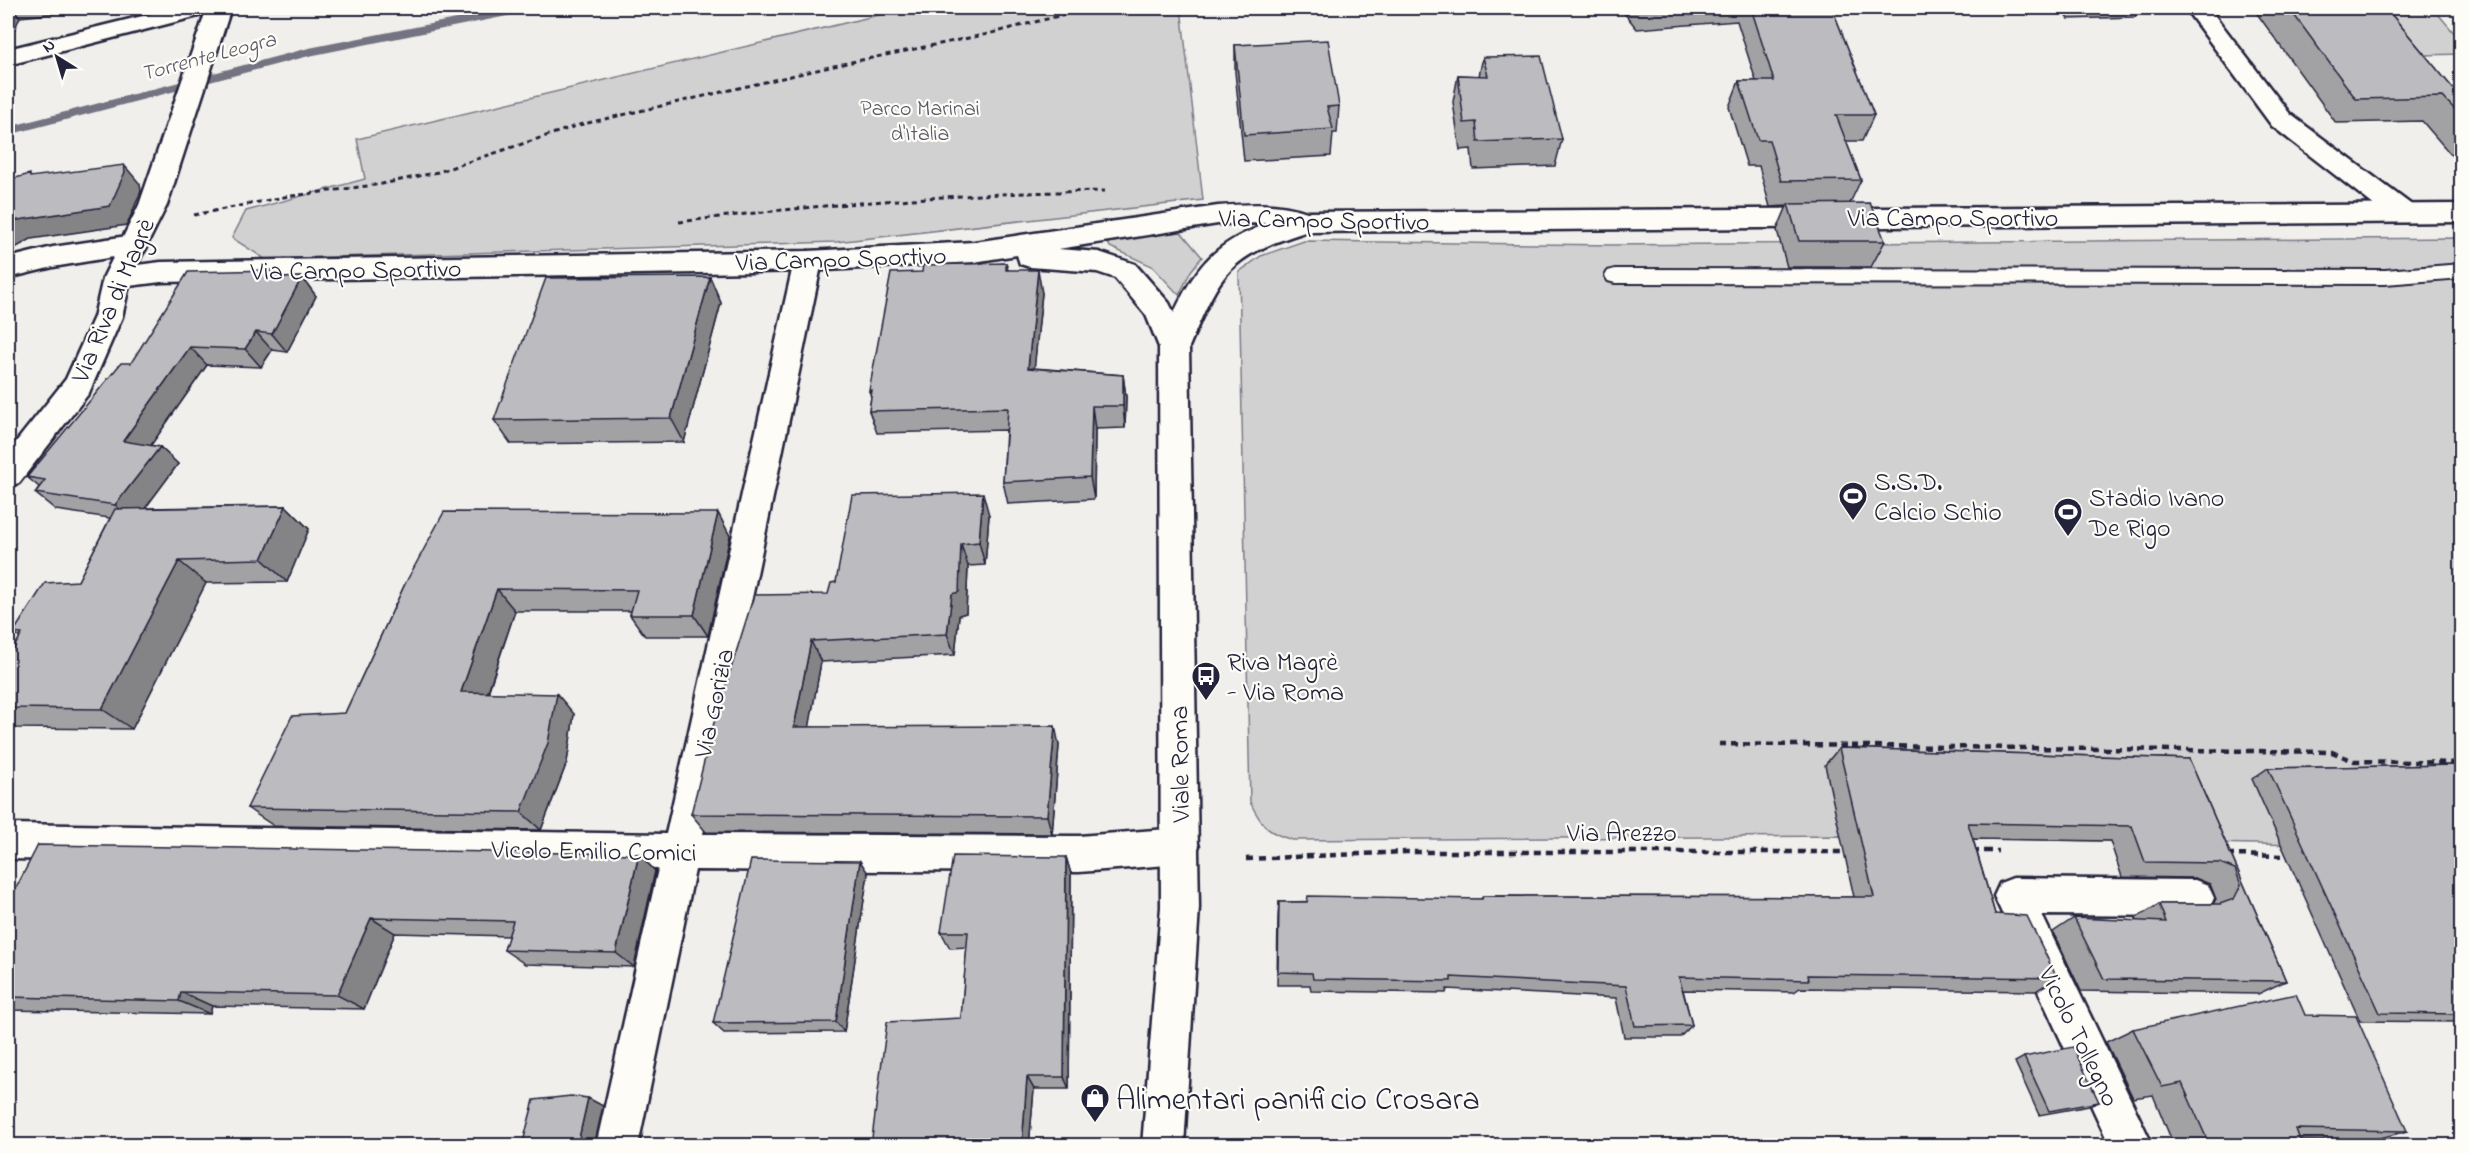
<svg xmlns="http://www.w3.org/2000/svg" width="2469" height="1153" font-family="'Indie Flower',sans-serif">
<rect width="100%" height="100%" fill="#f0efec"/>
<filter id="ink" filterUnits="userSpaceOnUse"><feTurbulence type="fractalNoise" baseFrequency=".0167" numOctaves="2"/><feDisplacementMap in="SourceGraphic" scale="12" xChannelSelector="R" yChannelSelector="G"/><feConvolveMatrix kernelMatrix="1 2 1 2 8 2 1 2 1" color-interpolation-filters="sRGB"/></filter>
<g filter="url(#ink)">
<path fill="#d2d1d1" stroke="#7a7a86" stroke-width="1.5" d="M908,8H1181L1203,200L836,242L265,259L232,238L246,211L365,179L357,139Z
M2384,8H2433L2461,41V54L2423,55Z
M1181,232L1202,257L1191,271L1179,295L1152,266L1110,247L1107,241L1110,239Z
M2461,238V838L2305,845L1842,836L1293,840C1267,833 1262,826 1250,802L1239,272L1261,256L1304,241L1611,245Z"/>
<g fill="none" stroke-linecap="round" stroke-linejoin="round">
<path fill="#737381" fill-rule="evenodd" d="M511,8H533L527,12L309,56L8,135V127L309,48Z"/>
<g stroke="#22223b" stroke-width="4">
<path id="lane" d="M2462,264V278L2385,284L1615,283L1608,281L1605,276L1608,271L1615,269L2385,270Z"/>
</g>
<g stroke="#22223b" stroke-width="5">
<path id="street" d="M175,8H214L210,13L8,65V49Z
M2185,8H2209L2290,114L2413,206L2417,213L2413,220L2403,222L2393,220L2272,126Z
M134,235L144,238L148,245L144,252L53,267L8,278V258L53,247Z
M808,251L818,254L822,261L703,834L1079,836L1180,828L1193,834L1199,846L1193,858L1180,864L1079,872L695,870L638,1146H596L658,869L8,859V824L666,834L794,261L798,254Z
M2013,878L2195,880L2208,885L2214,898L2208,911L2195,916L2042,915L2153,1146H2110L1994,896L2000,883Z"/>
</g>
<g stroke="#22223b" stroke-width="5">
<path id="secondary" d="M207,8H231L167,205L137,265L161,262L808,251L974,242L1218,206C1248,204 1277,202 1307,212L2462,204V222L1305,232C1226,257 1220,274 1189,347L1199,907L1184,1146H1142L1161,907L1159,347L1146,315L1115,278L1097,272L1030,267L1020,264L1017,255L974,262L808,271L161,282L129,286L122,317L89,393L19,483L8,486V452L66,379L94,317L103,278L139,205ZM1270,223C1218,241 1197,263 1174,313L1169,303L1135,264L1099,252L1058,249L1218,224Z"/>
</g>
<path stroke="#22223b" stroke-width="3" stroke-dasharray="5 4" stroke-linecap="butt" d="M194,215L284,197L382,184L438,172L579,125L847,63L988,34L1090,8
M679,222C820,204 962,193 1105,191"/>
<path stroke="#22223b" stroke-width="4.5" stroke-dasharray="7 5" stroke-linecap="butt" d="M1719,744L2332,752L2354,761L2462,763
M1972,851H1998
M2227,855L2289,856
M1246,859L1405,852H1848"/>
<use href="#lane" fill="#fdfcf7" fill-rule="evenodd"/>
<use href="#street" fill="#fdfcf7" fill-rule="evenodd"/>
<use href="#secondary" fill="#fdfcf7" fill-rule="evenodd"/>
</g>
<path fill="#a2a2a5" stroke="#22223b" stroke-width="1.5" d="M8,8H108L20,17Z
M1620,8H1832L1874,115L1862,141H1846L1861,180L1850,203L1885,241L1871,267H1787L1777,230L1787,206L1770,207L1759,166H1747L1729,107L1739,81H1756L1737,21L1637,29Z
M2060,8H2157L2155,10L2139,11L2135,17L2068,19Z
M2253,8H2386L2455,91L2462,90V164H2459L2422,121L2336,123Z
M1235,45L1339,106L1337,133H1333L1331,156L1244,161L1235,72Z
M1483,57L1562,139L1555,166L1473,169L1471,149L1460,150L1453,102L1458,75L1479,76Z
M1006,263L1008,270L1042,293L1034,368L1123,375L1126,397L1125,428L1095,429L1094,499L1008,504L1003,482L1006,430L877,433L869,411L871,397L869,391L922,272Z
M302,277L316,296L287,352L272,350L261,367L207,365L151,445L160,447L178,464L145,508L286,506L309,529L287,582L206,583L132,729L9,728L8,727V657L20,638L13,633L78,581L110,518L56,510L35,493L39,487L27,477L131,363L280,278Z
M710,277L721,303L684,442L511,444L494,420Z
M718,513L730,536L708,636H645L630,615L631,611H515L488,693L574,714L567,762L541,830L274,826L247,808L345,713L405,584Z
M989,515L985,565L968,566L966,613L959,615L955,655L821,662L809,727L1059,745L1052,834L706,832L691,814L836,582Z
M1839,748L2189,759L2286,981L2258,994L2081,991L2053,932L2074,918L2137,921L2136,918L2159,904H2213L2216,899L2210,884L2195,878L2122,877L2110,841L1973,839L1995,914L2057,978L2036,991L1800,988L1794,992L1683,990L1692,1025L1680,1037H1624L1616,998L1447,989L1446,993L1311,991L1310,985H1277L1278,916L1279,902L1481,899L1483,896L1854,897L1825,765Z
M2462,765V1022L2360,1021L2252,779L2268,768Z
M639,854L655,871L634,967L525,964L504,950L509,936L395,933L364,1009L212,1006L210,1014L8,1010V904Z
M1066,857L1071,874L1069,1089H1034L1029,1146H871L961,1018L967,947L950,948L941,932Z
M868,873L844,1032L724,1033L713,1023Z
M2305,1015L2407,1131L2369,1141L2300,1140L2302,1146H2174L2153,1095L2133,1098L2106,1042L2133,1029Z
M2024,1057L2099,1102L2089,1106L2039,1115L2015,1062Z"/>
<path fill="#848486" stroke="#22223b" stroke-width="1.5" d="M8,8H12L20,17L8,45Z
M124,165L140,184L141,191L127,225L31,239L15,248L8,250V223Z
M273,270L288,288L267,279Z
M1038,270L1042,293L1032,390L1028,368Z
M302,277L316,296L287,352L272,334Z
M710,277L721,303L684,442L671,418Z
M256,332L272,350L261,367L245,349Z
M190,347L207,365L142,458L123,441Z
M1123,375L1126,397L1125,428L1123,406Z
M1092,406L1095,429L1094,499L1090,477Z
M160,447L178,464L135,522L115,505Z
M983,493L989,515L985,565L979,542Z
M286,506L309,529L287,582L262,559Z
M718,513L730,536L708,636L694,615Z
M961,544L968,566L966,613L959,615L955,655L947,634L952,594Z
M179,561L206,583L132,729L102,709Z
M497,589L515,611L481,712L461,692Z
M811,641L821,662L806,746L794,727Z
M557,694L574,714L567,762L541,830L521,812Z
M1055,726L1059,745L1052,834L1047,816Z
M639,854L655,871L634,967L616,953Z
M1066,857L1071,874L1069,1089L1064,1077Z
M860,861L868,873L844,1032L836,1022Z
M371,918L395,933L364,1009L337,995Z
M181,992L212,1006L210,1014L179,1001Z
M1027,1077L1034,1089L1029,1146H1022Z
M588,1098L603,1106L595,1142L601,1146H590L581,1141L579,1138Z"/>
<path fill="#bcbcc0" stroke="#22223b" stroke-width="1.5" d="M1751,8H1832L1874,115H1836L1861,180L1781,181L1769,140H1758L1739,81H1774Z
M2289,8H2386L2455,91L2462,90V117L2443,97L2356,99Z
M1328,40L1339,106L1327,107L1333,129L1244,135L1235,45Z
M1541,56L1562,139L1478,142L1476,122L1464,123L1458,75L1488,76L1483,57Z
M124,165L125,172L110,206L12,221L8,223V180L30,174V177Z
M1870,203L1885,241H1799L1788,204Z
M1006,263V270H1038L1028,368L1123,375V406H1092L1090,477L1003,482L1008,408L869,411L872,390L869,391L891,273L922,272L923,265Z
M273,270L267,279L302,277L272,334L256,332L245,349L190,347L123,441L160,447L115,505L35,493L45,480L27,477L121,363H131L188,272Z
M710,277L671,418L494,420L546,278Z
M983,493L979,542L961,544L959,592L952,594L947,634L811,641L794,727L1055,726L1047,816L691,814L713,726L754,595L828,594L831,583L836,582L852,495Z
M286,506L262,559L179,561L102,709L8,708V657L22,634L13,633L45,583L78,581L115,509Z
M444,512L718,513L694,615H630L637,590L497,589L461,692L557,694L548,743L521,812L247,808L292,716L345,713L405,584Z
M1839,748L2189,759L2286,981L2104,979L2074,918L2166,922L2159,904H2220L2234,899L2241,885L2235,869L2220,863L2145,862L2132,826L1968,823L1995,914L2027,916L2057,978L1808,975L1809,980L1679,977L1692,1025L1635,1026L1626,986L1451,977V981L1313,979L1312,973L1278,972L1279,902H1307L1308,896L1482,899L1483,896L1874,897Z
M2462,765V1014L2380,1013L2268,768Z
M38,845L639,854L616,953L504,950L513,921L371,918L337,995L181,992L179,1001L8,997V904Z
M953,856L1066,857L1064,1077H1027L1022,1146H871L887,1022L961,1018L968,932H941Z
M751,860L860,861L836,1022L713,1023Z
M2296,994L2305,1015L2356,1016L2407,1131L2296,1129L2302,1146H2210L2182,1083L2162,1087L2133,1029Z
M2073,1047L2099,1102L2049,1111L2024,1057Z
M571,1096L588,1098L579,1138L581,1141H592L591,1146H522L534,1100Z"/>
</g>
<defs>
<g id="stadium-pin" transform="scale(1.5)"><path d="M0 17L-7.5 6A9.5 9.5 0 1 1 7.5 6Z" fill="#22223b" stroke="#fdfcf7"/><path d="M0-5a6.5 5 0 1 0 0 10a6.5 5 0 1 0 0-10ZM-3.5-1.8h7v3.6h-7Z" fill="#fff"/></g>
<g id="bus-pin" transform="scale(1.5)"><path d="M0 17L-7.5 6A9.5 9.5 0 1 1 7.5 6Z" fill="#22223b" stroke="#fdfcf7"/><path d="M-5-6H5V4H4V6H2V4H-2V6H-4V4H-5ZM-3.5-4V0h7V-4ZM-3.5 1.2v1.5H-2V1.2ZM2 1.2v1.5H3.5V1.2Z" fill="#fff"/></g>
<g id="shop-pin" transform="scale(1.5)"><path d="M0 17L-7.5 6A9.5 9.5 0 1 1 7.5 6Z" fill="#22223b" stroke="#fdfcf7"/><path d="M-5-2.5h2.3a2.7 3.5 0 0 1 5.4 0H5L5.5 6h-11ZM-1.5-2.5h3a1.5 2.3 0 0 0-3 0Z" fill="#fff"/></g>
</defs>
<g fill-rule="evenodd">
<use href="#stadium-pin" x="1853" y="496"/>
<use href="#stadium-pin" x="2068" y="512"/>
<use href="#bus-pin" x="1206" y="676"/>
<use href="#shop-pin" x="1095" y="1098"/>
</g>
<g text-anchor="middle" stroke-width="4.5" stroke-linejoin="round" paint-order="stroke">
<g font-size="22" font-style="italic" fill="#58586a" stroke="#fdfcf7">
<text transform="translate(208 55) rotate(-15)" y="8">Torrente Leogra</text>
</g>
<g font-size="22" fill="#575768" stroke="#fdfcf7">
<text x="920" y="115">Parco Marinai<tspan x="920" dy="25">d'Italia</tspan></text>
</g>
<g font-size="26" fill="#22223b" stroke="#fdfcf7">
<text x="1953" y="226">Via Campo Sportivo</text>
<text transform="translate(1324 219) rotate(1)" y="9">Via Campo Sportivo</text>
<text transform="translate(841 258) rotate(-2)" y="9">Via Campo Sportivo</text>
<text transform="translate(356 269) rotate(-1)" y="9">Via Campo Sportivo</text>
<text transform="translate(112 300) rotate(-67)" y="9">Via Riva di Magrè</text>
<text transform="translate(713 703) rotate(-78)" y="9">Via Gorizia</text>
<text transform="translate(1179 764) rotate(-91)" y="9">Viale Roma</text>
<text x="1622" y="841">Via Arezzo</text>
<text transform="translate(594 850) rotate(1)" y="9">Vicolo Emilio Comici</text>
<text transform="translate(2080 1036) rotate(64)" y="9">Vicolo Tollegno</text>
</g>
<g font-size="26" fill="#22223b" stroke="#fdfcf7" text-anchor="start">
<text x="1874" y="490">S.S.D.<tspan x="1874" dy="30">Calcio Schio</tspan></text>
<text x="2089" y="506">Stadio Ivano<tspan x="2089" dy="30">De Rigo</tspan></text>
<text x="1227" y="670">Riva Magrè<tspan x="1227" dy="30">- Via Roma</tspan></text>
</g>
<g font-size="32" fill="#22223b" stroke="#fdfcf7" text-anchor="start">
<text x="1116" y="1109">Alimentari panificio Crosara</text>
</g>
</g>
<rect width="2469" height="1153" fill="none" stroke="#fdfcf7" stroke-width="30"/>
<rect x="15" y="15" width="2439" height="1123" fill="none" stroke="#22223b" stroke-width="2" filter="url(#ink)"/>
<g transform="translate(57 57) rotate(323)" stroke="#fdfcf7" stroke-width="4.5" paint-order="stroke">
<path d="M0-4.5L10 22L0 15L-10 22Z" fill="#22223b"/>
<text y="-9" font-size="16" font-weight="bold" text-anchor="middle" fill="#22223b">N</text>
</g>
</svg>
